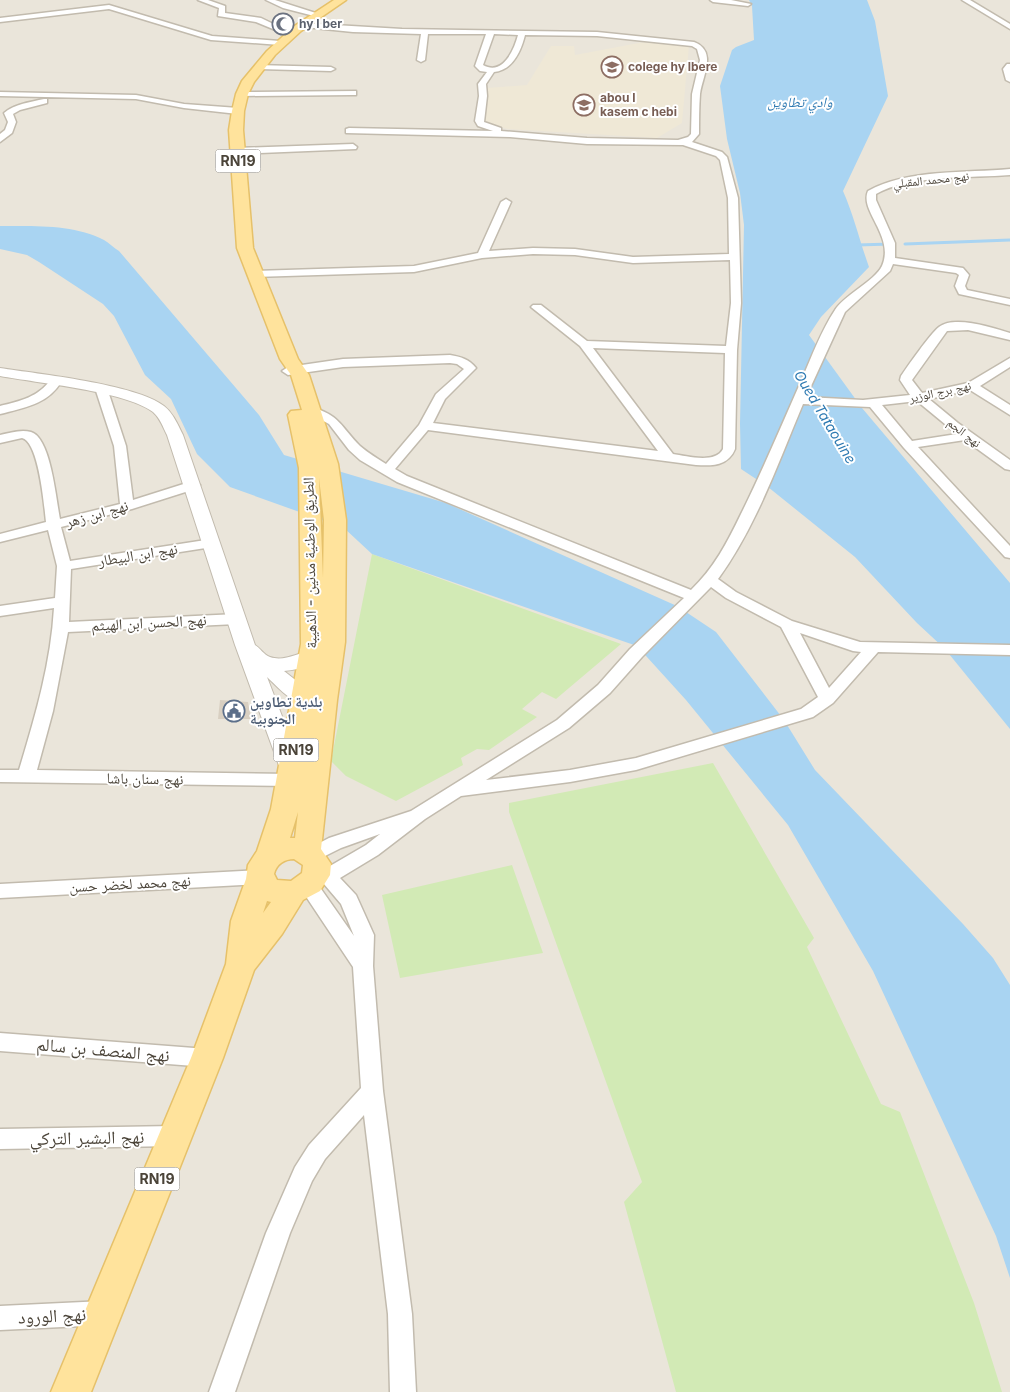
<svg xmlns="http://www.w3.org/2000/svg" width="1010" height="1392" font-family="Inter,'Noto Naskh Arabic',sans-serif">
<rect width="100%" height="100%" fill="#f6f3ec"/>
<path fill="#eae5da" d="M0,0H1010V1392H0Z"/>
<path fill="#efe8d6" d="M644,42L689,45L682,123L657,138L508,129L484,122L487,88L527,85L551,46H574L575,55Z"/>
<path fill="#d2eab5" d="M372,554L621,644L556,699L542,692L522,709L537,717L489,750L477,749L461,758L463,765L396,801L346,776L331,761Z
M713,763L814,938L807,947L881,1104L900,1112L974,1303L1002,1392H676L624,1202L642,1182L509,812V803Z
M512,865L543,953L400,978L382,895Z"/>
<path fill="#a9d4f2" d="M749,0H867L875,21L888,96L843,191C854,216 860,242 869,267L821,317L809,335L862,408L1010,583V729L945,649L917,623L855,557L768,487L741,469L740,424L744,225L740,193L727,139L720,86L732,50L736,47L754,40L752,6Z
M0,226C33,226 74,224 104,240C109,243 114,248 119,251L259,415L284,455L446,503L677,606L716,632L784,720L815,770L963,924L993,958L1010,985V1278L996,1236L873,971L788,825L686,700L637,646L372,554L344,528L230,487L197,454L171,399L145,375L114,316L103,304L39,262L27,255L0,249Z"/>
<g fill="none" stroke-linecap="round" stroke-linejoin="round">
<path stroke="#a9d4f2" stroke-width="3" d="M905,244L1010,240
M857,245L891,244"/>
</g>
<path fill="#d8cfc1" d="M220,700L248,702L251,719H218Z"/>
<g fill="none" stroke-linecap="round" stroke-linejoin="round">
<g stroke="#c2bbae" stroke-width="3">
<path id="minor" d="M198,0H208L225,6V13L261,18L294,34L290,36L256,22L218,16L219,8Z
M266,0H275L322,15L318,17L283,8Z
M710,0H731L751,4L748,6L713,2Z
M962,0H970L1010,24V29Z
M109,5L212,36L280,41L284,43L280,45L211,40L109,9L0,22V18Z
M301,23L402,29L597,32L694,42C718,51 702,77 700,94C699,107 699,121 699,134L692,142L722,152L727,157L738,198L741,303L737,350L735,449C728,466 713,466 696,465L428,430L395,469L407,476L691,590C714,568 727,543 741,514C763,470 782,424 802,379C812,356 821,331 835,310C844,295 875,281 882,266C895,236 859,211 868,191C906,169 967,173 1010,169V175C972,178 908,175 876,194V200L895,243V258L963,268L969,275L965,286L967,290L1010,299V305L959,294L955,286L959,275L956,273L893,264L890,271L845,312L806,397L863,400L910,395L900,380L901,376C908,366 930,334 939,327C955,315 993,328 1010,333V340L968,330L947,331L912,380L922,393L968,383L1010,358V367L980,386L1010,405V415L970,390L929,399L958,423L1010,460V470L1005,469L965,440L918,447L1010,546V558L1005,557L904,448L870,407L803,404C778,463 756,527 718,579L736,592L792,621L860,642L1010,645V655L878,652L833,703L813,717L636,770L570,782L461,796L425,819L378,855L340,878L356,895L374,935L373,966L383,1091L412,1314L416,1392H390L388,1314L364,1115L325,1159L312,1181L290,1233L235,1392H209L266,1233L295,1167L309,1145L361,1088L353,967L299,886L306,875L314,873L313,870L315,865L322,863L330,866L366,845L380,834L341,848L313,862L306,860L304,855L306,850L329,838L411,811L557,720L598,685L630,649L684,598L397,482L360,460L349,450L329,424L305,411L311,407C340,415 341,427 360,446C368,453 377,458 386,464L419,425L436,394L464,369L457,364L450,363L343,367L288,375L282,371L288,367L343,359L450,355C461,357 469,359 476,368L445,399L433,423L658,451L580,346L531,307L533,305H541L587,341L726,346L731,303L730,260L633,263L575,255L533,254L482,258L414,272L254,277L249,274L254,271L414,266L478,253L501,202L506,199L511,202L489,251L533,248L575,249L633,257L729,254L728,198L720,160L716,156L683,145L587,144L510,137L346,133V129L349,128L493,131L478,126L475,121L479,96L478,84L487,72L480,71L475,66L486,34H428L425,60L421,62L417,60L421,34L353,32L304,27H301ZM494,34L518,35C514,50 503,76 483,65ZM525,35L597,36L692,46L697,49L700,60L692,94L691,134L688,137L678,140L587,138L501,131V128L484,122L487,96L486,84L494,72C513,70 521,51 525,35ZM593,348L725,353L723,449C716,464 686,456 673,454ZM917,401L957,434L912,441L882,405ZM711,587L726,598L781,627L818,697L801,709L636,758L570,770L486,780L569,728L610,693L642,657ZM800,633L853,651L861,652L829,688ZM324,884L341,904L354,936L319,886Z
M1007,64H1010V82L1006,80L1003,69Z
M256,65L331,67L335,69L331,71L259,69H256Z
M356,91V95H353L242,96L238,94L242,92Z
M0,92L136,95L184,104L238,108L242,111L238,114L184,108L136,99L0,96Z
M44,99H47V103L20,110L13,114L16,122L12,133L0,142V134L5,130L8,122L4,113C14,104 31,102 44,99Z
M353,144L357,147L356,149L237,154L233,151L237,148Z
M55,378L61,382C48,404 24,408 0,414V406C20,401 39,397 51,379Z
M102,387L108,391L126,446L133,500L193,481L200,485L198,488L132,509L61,527L70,561L212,539L217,540L219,543L217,546L212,547L71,569L69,622L237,614L242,616L245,619L242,622L237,624L68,632L53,711L37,770L291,774L297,776L300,780L297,784L291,786L0,782V770H19C35,717 51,663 54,608L0,616V606L55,598L57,566L48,530L0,542V534L46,522C44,505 39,442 22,438L0,443V435C10,433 21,429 31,432C51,438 56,500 60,519L120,504L114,446L96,391Z
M259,870L266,872L268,877L266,882L259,884L0,898V884Z
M0,1033L207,1049L214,1052L218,1058L214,1064L207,1067L0,1051Z
M174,1126L182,1129L185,1136L182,1143L174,1146L0,1149V1129Z
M104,1301L113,1304L116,1313L113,1322L104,1325L0,1330V1306Z"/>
</g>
<g stroke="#c2bbae" stroke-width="2">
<path id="tertiary" d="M0,368C38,374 136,384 164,406C173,413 178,425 183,435L255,645C260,648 264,655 270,657C287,663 302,648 318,653L321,657C314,667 295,670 284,671L312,693L315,698L312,703C295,708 279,688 267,677L303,771L300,776L292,779L284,776L281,771L235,645L167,435C163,427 160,418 153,412C125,391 37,383 0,376Z"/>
</g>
<g stroke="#e6c16a" stroke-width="3">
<path id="primary" d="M334,0H346L301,31L275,55L254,82L248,94L244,111L243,130L253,248L298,359L309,375L338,464L346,520L345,642L337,700L321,849L331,864L330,875L320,891L303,900L282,934L254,970L223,1058L91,1392H51L191,1058L226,964L231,921L246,879L248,865L257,851L271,809L301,644L299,468L288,415L291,411L302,410L291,375L280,359L237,248L229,130L232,111L236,94L242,81L267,51L293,27ZM319,478L324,520L323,578ZM298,812L295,838H290ZM294,859L303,865L302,873L291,881L277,880L274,874C276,864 285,859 294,859ZM267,901L271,902L263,913Z"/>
</g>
<use href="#minor" fill="#fff" fill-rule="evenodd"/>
<use href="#tertiary" fill="#fff" fill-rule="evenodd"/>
<use href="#primary" fill="#ffe39c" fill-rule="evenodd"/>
</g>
<defs>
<g id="mosque-ring" transform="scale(1.125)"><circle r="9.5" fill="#fff" stroke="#6b7280" stroke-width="1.5"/><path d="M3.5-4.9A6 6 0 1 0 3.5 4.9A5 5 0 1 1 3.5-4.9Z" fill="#6b7280"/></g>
<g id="university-ring" transform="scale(1.125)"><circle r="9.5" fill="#fff" stroke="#8d6e63" stroke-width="1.5"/><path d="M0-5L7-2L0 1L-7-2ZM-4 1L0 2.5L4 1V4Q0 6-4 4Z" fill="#8d6e63"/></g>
<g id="civic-ring" transform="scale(1.125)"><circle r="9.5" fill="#fff" stroke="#5c6f8a" stroke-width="1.5"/><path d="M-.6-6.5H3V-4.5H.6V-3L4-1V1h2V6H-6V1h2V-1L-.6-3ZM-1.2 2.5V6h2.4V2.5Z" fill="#5c6f8a"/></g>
</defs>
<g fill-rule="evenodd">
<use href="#mosque-ring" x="283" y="24"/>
<use href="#university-ring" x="612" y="67"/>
<use href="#university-ring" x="584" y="105"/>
<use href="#civic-ring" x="234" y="711"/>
</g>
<g text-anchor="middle" stroke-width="4" stroke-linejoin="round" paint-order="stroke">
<g font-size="12" font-weight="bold" fill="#5b616d" stroke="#fff" text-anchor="start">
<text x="299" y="28">hy l ber</text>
</g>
<g font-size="12" font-weight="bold" fill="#785e54" stroke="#fff" text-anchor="start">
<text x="628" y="71">colege hy lbere</text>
<text x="600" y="102">abou l<tspan x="600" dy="14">kasem c hebi</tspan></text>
</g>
<g font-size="12" fill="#4b4439" stroke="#fff">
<text transform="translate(931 180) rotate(-6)" y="4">نهج محمد المقبلي</text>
<text transform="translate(940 392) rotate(-12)" y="4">نهج برج الوزير</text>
<text transform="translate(964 433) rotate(38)" y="4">نهج الجم</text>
</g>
<g font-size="14" font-style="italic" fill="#2e7ab2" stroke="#fff">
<text x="800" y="107">وادي تطاوين</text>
<text transform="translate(825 417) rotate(59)" y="5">Oued Tataouine</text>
</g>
<g fill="#fff" stroke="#817c74" stroke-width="1">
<rect x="215.5" y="149.5" width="45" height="23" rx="4"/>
<rect x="273.5" y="738.5" width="45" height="23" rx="4"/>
<rect x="134.5" y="1167.5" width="45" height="23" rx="4"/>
</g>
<g font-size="14" font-weight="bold" fill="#4b4439">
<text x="238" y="166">RN19</text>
<text x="296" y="755">RN19</text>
<text x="157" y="1184">RN19</text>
</g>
<g font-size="15" fill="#4b4439" stroke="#fff">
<text transform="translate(97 514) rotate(-16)" y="5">نهج ابن زهر</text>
<text transform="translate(138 555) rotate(-9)" y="5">نهج ابن البيطار</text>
<text transform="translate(310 563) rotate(-91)" y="5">الطريق الوطنية مدنين - الذهيبة</text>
<text transform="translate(149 623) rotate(-3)" y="5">نهج الحسن ابن الهيثم</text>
<text transform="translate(145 779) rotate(1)" y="5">نهج سنان باشا</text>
<text transform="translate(130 884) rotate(-3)" y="5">نهج محمد لخضر حسن</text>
</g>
<g font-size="15" font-weight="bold" fill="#4e5e75" stroke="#fff" text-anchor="start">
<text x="250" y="707">بلدية تطاوين<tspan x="250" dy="17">الجنوبية</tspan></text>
</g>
<g font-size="18" fill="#4b4439" stroke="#fff">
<text transform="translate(103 1050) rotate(5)" y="6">نهج المنصف بن سالم</text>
<text transform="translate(87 1138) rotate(-1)" y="6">نهج البشير التركي</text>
<text transform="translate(52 1316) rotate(-3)" y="6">نهج الورود</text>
</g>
</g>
</svg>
